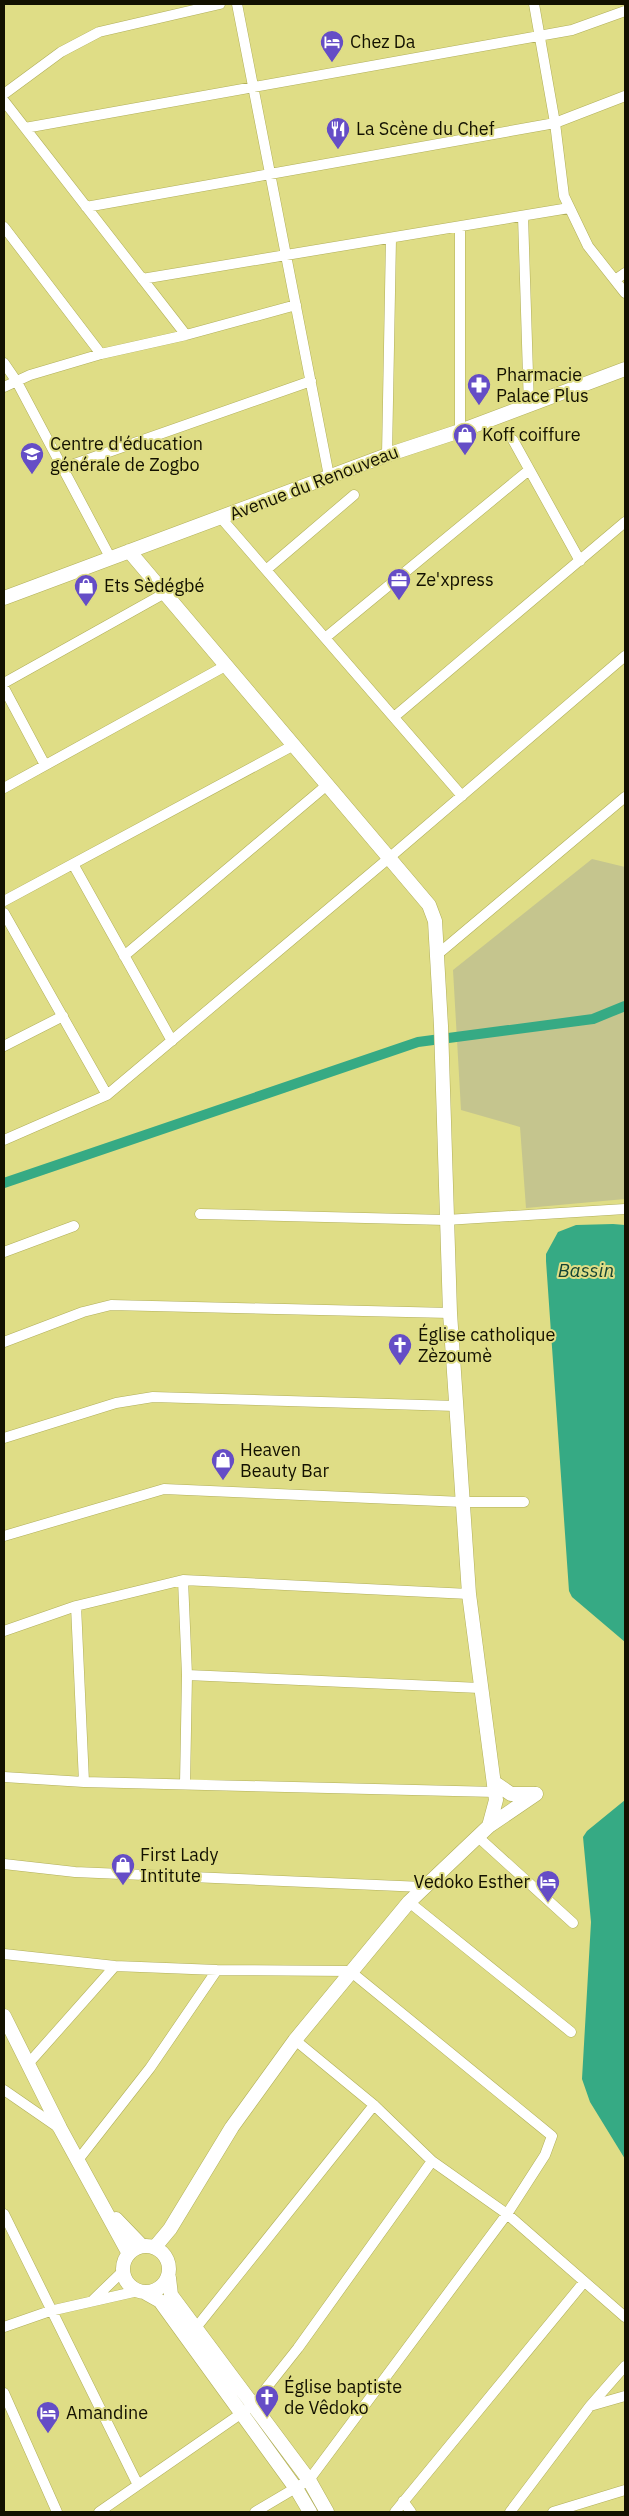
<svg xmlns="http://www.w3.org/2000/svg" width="629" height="2516" font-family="'IBM Plex Sans',sans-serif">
<rect width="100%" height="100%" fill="#dfdd86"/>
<path fill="#c5c58e" d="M592,859L625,867V1199L526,1208L520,1127L461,1110L453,970Z"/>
<path fill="#36aa84" d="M613,1224L625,1225V1642L572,1597L569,1591L546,1261V1254L558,1232L576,1225Z
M625,1800V2159L590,2102L582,2079L591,1922L583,1837L587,1831Z"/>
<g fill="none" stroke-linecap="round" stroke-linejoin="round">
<path stroke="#36aa84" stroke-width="10" d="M4,1183L418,1042L593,1019L625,1006"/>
<g stroke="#b1af59" stroke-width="11">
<path id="street" d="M237,4L329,476
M534,4L555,123L564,196L588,246L625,293
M4,94L61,52L99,32L220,4
M4,101L186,335
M25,128L572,30L625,11
M86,207L555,123L625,96
M523,216L529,406
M4,227L101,354
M460,227V431
M142,279L569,208
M615,280L625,273
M4,363L17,382L111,559
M4,387L30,375L101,354L186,335L296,305
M513,440L580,561
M387,455L391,238
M63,468L311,381
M221,518L462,796
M266,570L354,495
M325,638L529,470
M4,683L165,593
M4,688L45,765
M394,717L625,522
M4,788L227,665
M73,864L172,1041
M4,901L294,745
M4,913L107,1095
M438,954L625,797
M124,956L327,785
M4,1046L63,1016
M4,1140L107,1095L389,858L625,656
M200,1214L446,1220L625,1209
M4,1252L74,1226
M4,1342L83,1312L111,1305L450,1313
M4,1438L116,1403L153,1397L456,1406
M4,1536L164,1489L463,1502H524
M183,1580L187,1675L185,1784
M76,1606L84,1782
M4,1631L76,1606L183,1580L469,1594
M187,1675L480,1688
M4,1777L84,1782L496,1792
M477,1836L573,1923
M4,1864L75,1872L423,1887
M409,1902L571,2032
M4,1954L115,1966L217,1970L350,1971L552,2136L545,2155L507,2214L309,2480L255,2512
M295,2040L374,2105L432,2161L507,2214L625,2317
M28,2064L115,1966
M4,2090L59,2128
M78,2160L150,2068L217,1970
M4,2214L138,2485
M93,2300L122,2272
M4,2327L50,2311L138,2291
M195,2329L374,2105
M4,2393L57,2512
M590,2406L625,2396
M403,2501L411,2512
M99,2512L252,2406L298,2348L432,2161
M395,2512L584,2282
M510,2512L590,2406L625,2366
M553,2512L625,2490"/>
</g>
<g stroke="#b1af59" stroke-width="15">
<path id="secondary" d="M129,551L429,905L435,921L441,1026L450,1313L469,1594L496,1800L489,1826L409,1902L295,2040L232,2127L170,2229L155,2247
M4,598L387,455L460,431L625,369
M495,1783L511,1794H535
M489,1826L536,1794
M4,2016L60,2128L129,2254
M116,2219L142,2246
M123 2269a23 23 0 1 1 46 0a23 23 0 1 1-46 0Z
M169,2278L171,2295L309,2480L327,2512
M144,2292L160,2301L297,2490L310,2512"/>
</g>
<use href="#street" stroke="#fff" stroke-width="10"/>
<use href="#secondary" stroke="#fff" stroke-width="14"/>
</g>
<defs>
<g id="hotel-pin" transform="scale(1.25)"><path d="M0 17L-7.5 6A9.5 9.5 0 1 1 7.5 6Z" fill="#654dc6" stroke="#dfdd86"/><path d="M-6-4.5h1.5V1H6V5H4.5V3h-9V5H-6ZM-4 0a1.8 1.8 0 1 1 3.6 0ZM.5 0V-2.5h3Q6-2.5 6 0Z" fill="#fff"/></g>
<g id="restaurant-pin" transform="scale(1.25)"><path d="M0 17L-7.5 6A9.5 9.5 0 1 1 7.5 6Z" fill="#654dc6" stroke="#dfdd86"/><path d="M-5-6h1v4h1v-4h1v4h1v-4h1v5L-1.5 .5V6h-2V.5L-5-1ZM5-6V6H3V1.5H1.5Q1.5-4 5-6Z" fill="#fff"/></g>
<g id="pharmacy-pin" transform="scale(1.25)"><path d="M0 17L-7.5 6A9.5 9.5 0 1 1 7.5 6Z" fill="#654dc6" stroke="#dfdd86"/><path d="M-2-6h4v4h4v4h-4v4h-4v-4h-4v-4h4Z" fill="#fff"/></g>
<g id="shop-pin" transform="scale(1.25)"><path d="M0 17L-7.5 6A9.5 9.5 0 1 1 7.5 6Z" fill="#654dc6" stroke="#dfdd86"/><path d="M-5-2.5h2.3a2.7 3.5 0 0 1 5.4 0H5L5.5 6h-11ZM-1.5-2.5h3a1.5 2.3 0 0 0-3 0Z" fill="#fff"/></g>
<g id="university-pin" transform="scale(1.25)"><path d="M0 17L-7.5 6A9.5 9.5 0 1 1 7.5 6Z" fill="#654dc6" stroke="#dfdd86"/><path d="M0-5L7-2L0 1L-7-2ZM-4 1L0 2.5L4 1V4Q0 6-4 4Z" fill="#fff"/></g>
<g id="office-pin" transform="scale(1.25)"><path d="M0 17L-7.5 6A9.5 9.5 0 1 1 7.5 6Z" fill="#654dc6" stroke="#dfdd86"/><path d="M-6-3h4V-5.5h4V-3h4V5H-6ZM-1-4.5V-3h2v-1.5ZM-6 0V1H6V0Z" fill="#fff"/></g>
<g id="church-pin" transform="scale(1.25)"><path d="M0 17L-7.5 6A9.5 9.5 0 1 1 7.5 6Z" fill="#654dc6" stroke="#dfdd86"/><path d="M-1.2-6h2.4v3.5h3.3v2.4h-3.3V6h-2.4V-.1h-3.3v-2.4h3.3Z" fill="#fff"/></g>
</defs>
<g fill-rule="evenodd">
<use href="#hotel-pin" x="332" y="42"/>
<use href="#restaurant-pin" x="338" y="129"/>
<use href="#pharmacy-pin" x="479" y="385"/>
<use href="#shop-pin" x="465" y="435"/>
<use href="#university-pin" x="32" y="454"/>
<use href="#office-pin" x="399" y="580"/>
<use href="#shop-pin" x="86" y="586"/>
<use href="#church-pin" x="400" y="1345"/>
<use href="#shop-pin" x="223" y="1460"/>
<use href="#shop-pin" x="123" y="1865"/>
<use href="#hotel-pin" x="548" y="1882"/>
<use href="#church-pin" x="267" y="2397"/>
<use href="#hotel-pin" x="48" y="2413"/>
</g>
<g text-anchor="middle" stroke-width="4" stroke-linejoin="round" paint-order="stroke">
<g font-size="18" fill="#131100" stroke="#dfdd86" text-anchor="start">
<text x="350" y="48">Chez Da</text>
<text x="356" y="135">La Scène du Chef</text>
<text x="496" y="381">Pharmacie<tspan x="496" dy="21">Palace Plus</tspan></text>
<text x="482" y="441">Koff coiffure</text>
<text x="50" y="450">Centre d'éducation<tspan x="50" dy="21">générale de Zogbo</tspan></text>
<text x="416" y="586">Ze'xpress</text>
<text x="104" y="592">Ets Sèdégbé</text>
<text x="418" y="1341">Église catholique<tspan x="418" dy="21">Zèzoumè</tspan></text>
<text x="240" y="1456">Heaven<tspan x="240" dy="21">Beauty Bar</tspan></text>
<text x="140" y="1861">First Lady<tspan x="140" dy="21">Intitute</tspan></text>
<text x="530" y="1888" text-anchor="end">Vedoko Esther</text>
<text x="284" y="2393">Église baptiste<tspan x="284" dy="21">de Vêdoko</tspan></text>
<text x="66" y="2419">Amandine</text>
</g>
<g font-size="18" fill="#131100" stroke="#dfdd86">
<text transform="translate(314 483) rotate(-21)" y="6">Avenue du Renouveau</text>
</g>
<g font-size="19" font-style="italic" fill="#144434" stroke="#dfdd86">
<text x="586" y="1277">Bassin</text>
</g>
</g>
<rect width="629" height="2516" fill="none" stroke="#131100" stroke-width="10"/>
</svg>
